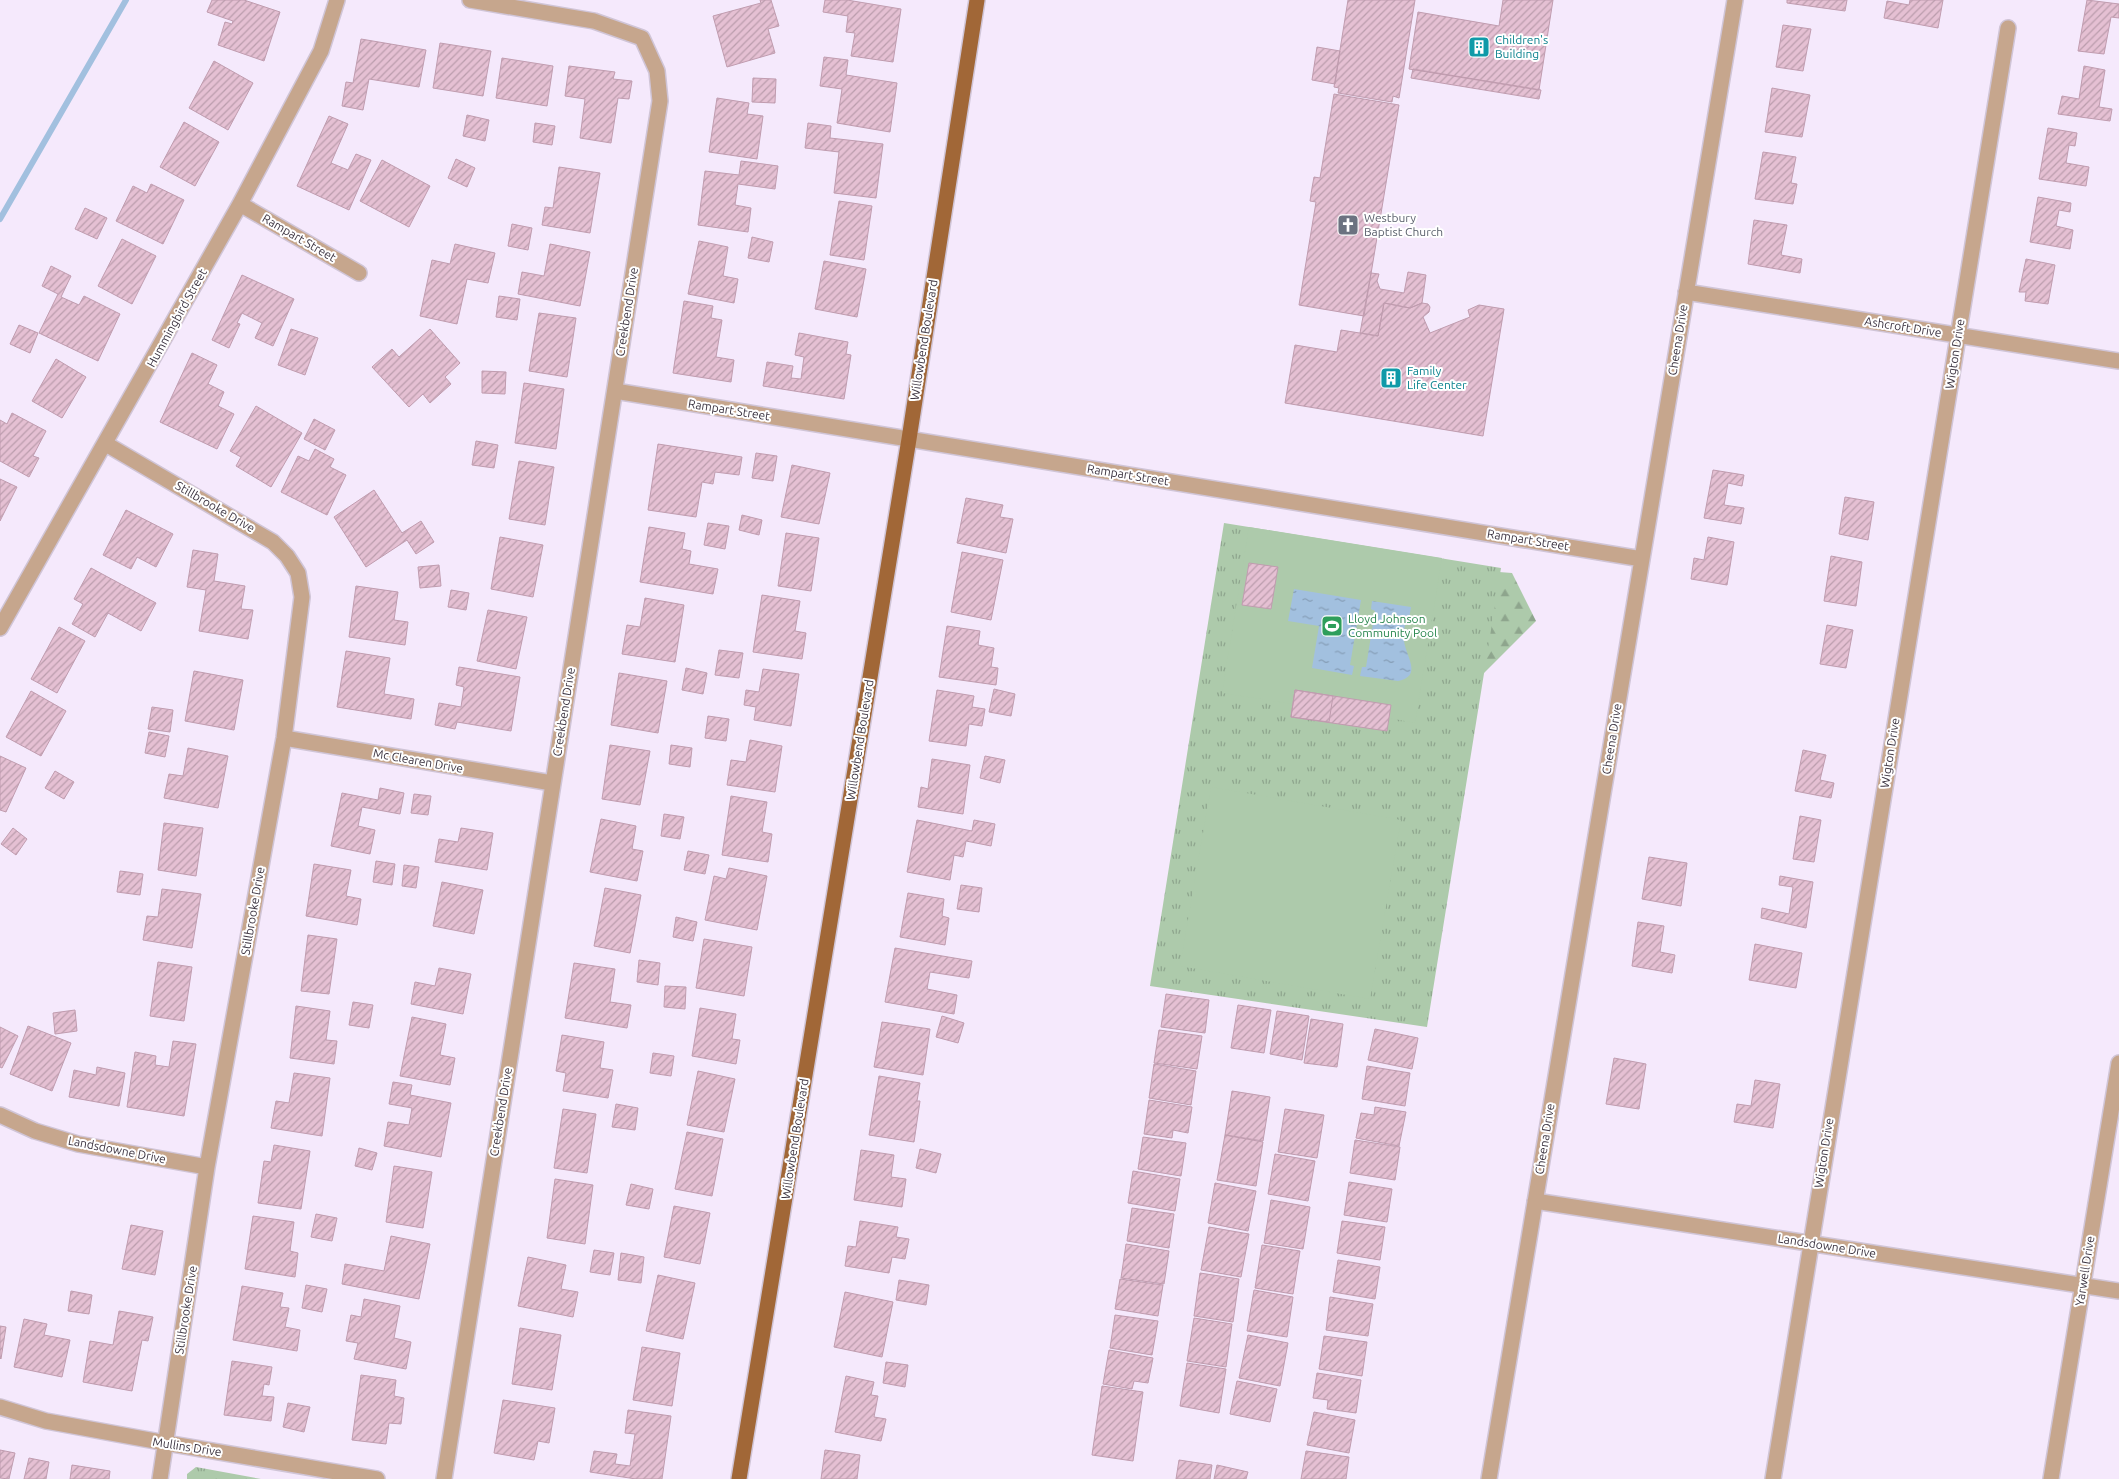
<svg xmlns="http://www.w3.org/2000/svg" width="2119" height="1479" font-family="Ubuntu,sans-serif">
<defs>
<pattern id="forest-firs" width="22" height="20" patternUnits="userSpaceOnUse" patternTransform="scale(1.25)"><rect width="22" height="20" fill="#adcaab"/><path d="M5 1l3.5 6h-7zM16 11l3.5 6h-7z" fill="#8ea58d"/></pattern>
<pattern id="park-tufts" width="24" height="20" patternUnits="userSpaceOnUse" patternTransform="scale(1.25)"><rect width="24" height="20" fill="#adcaab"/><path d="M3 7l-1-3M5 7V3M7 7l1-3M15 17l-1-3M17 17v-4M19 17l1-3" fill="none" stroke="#8ea58d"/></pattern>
<pattern id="water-ripples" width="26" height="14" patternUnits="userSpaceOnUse" patternTransform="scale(1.25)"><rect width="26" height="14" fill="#a2c0df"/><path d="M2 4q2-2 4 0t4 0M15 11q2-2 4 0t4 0" fill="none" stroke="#859db6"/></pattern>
<pattern id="building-hatch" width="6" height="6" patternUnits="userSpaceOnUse" patternTransform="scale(1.25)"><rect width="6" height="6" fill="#e5c0d3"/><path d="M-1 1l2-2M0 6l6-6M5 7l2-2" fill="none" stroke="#bb9dad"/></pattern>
</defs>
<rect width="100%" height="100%" fill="#f5e9fc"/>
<path fill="url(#forest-firs)" d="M1330,559L1512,573L1536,621L1478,679Z"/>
<path fill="url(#park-tufts)" d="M1224,523L1501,568L1427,1027L1150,986Z
M196,1467L261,1479H187V1474Z"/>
<path fill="#adcaab" d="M1249,527L1442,558L1415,723L1389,718L1387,731L1291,717L1292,704L1222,693Z
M1211,787L1401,820L1370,999L1180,966Z"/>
<path fill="url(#water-ripples)" d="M1294,589L1361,600L1350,665L1354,666L1352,675L1312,668L1319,626L1288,621Z
M1372,601L1411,607L1408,625H1405C1404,630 1403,636 1404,641C1406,657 1423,676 1398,681L1360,676L1362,667H1366L1375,611L1371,609Z"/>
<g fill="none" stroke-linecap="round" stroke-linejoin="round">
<path stroke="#a2c0df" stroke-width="6" d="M0,219L126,0"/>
</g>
<path fill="url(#building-hatch)" stroke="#c09caf" d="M212,0H244L280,12L264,61L218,45L225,22L232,24L233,21L207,12Z
M760,0H771L779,26L768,29L775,53L727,67L713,16L761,3Z
M825,0H847L901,9L893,62L851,56L855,33L846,32L848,16L823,12Z
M1348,0H1415L1399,98L1393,96L1392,102L1338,93L1339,88L1334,87Z
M1503,0H1553L1539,90L1409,69L1418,12L1499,26Z
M1787,0H1847L1845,11L1787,3Z
M1910,0H1943L1938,28L1884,18L1887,1L1909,5Z
M2087,0L2119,4V18L2111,17L2104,54L2078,51Z
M1783,25L1811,29L1803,71L1776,67Z
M361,39L426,50L419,87L369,79L363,110L342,106L346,82L353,83Z
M440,43L491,51L483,96L433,88Z
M1317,47L1340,51L1335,84L1312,80Z
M824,57L848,60L846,75L897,83L890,132L837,123L842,89L820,86Z
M502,58L553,66L547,106L496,98Z
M214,61L253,83L228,130L189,108Z
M569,66L615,72L613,79L632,81L629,99L618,98L611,143L580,138L585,99L565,96Z
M2084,66L2105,70L2099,107L2112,109L2110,121L2058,114L2062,96L2079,99Z
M1413,69L1541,90L1539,99L1411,78Z
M753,78L776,79L775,103L752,102Z
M1772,88L1810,95L1802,137L1765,132Z
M1334,94L1399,105L1364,316L1299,305L1316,202L1310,201L1312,188L1314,177L1320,178Z
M717,98L749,103L747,114L763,116L757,159L709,152Z
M467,115L489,120L485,141L463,136Z
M329,116L348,124L331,163L348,170L356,154L371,160L349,210L297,186Z
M184,122L219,142L195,186L160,167Z
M535,123L555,126L552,145L533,142Z
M808,123L831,126L830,138L883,144L876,198L834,193L839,152L805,148Z
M2048,128L2077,133L2075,146L2069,145L2066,163L2089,167L2086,186L2039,179Z
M1763,152L1796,157L1791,183L1797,184L1793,204L1755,199Z
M456,159L475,168L467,187L448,178Z
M382,160L430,186L409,227L360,201Z
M741,161L778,166L775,189L738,184L735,205L751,208L748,232L698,225L705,171L739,175Z
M559,167L600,173L590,233L542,225L545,207L553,208Z
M151,184L184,200L163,244L116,221L133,186L147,193Z
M2038,197L2071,203L2070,212L2059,210L2056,226L2073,230L2070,249L2030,242Z
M839,201L872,206L864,260L830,255Z
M85,208L107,218L97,239L75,229Z
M1754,220L1787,225L1781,255L1802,259L1800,273L1748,264Z
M512,224L532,228L528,250L508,246Z
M752,237L773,242L769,262L748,258Z
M122,239L156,256L132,304L98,286Z
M699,241L728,247L723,276L738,279L734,303L688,294Z
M455,244L495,253L488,283L467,279L457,324L420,316L432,260L450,264Z
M550,244L590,252L580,306L518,294L522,272L544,276Z
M2026,259L2055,265L2048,304L2025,301L2026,292H2019Z
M824,261L866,269L857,317L815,309Z
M51,266L71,276L61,297L79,305L84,296L120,314L98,361L39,333L58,294L42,286Z
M1408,272L1426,275L1422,303L1410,308L1384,303L1378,336L1360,333L1371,273L1379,274L1377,281L1380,289L1404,293Z
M242,275L294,299L273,346L255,338L262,323L242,313L237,323L240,324L229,348L212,340Z
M499,296L520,299L517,320L496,317Z
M684,301L713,306L711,318L722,320L716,357L734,360L731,382L673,373Z
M1384,303L1410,308L1422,303L1428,304L1430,307L1429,312L1423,317L1430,333L1470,317L1468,310L1479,305L1504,309L1483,436L1285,403L1295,345L1337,352L1341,330L1378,336Z
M539,313L576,318L567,377L529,371Z
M19,325L38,333L30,353L10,344Z
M291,329L318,338L305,375L278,365Z
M430,329L460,363L445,377L451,384L430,403L423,394L409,407L372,367L392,349L399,357Z
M799,333L848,342L846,354L851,355L844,399L763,386L767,362L793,366L791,378L801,379L804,357L795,355Z
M192,353L217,365L208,384L224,392L218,406L234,414L217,449L160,422Z
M56,359L86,377L62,418L32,401Z
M482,371L506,372L505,394L482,393Z
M524,383L564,389L556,449L515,443Z
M256,406L302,433L271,487L236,466L241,457L230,451Z
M12,413L46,431L33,456L39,458L29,477L0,461V420L7,424Z
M314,419L335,430L325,450L304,439Z
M476,441L498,445L494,468L472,465Z
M658,444L742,457L739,475L715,472L713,484L702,482L696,517L648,510Z
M315,449L334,459L330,467L346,475L327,515L281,492L298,456L309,461Z
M756,453L777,456L773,481L752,478Z
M519,461L554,467L545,525L509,519Z
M792,465L830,473L819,524L781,517Z
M1713,470L1744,475L1742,486L1728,483L1724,505L1744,508L1741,524L1704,518Z
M0,479L17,487L0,521Z
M374,490L402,533L421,521L434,542L416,554L407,540L366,567L334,517Z
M1845,497L1874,502L1868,540L1839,534Z
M966,498L1003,505L1000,517L1013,519L1006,553L957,543Z
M126,510L173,534L156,567L137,557L131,569L103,555Z
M742,515L762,520L759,535L739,530Z
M708,523L729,526L725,549L704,545Z
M649,527L685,533L682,549L691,551L689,564L718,569L713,594L640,582Z
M786,533L819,538L811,591L778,586Z
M500,537L543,545L533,597L491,589Z
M1708,537L1734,542L1727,585L1691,579L1694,558L1704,560Z
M193,550L218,554L214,581L245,586L241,609L253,610L248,639L199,631L206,590L187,587Z
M962,552L1003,560L991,620L951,612Z
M1831,556L1862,562L1856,606L1824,601Z
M1249,563L1278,567L1271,609L1242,605Z
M439,565L441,586L420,588L418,567Z
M91,568L156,603L141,631L108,613L95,637L72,624L83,604L74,599Z
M356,586L398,592L394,620L408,622L405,645L349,637Z
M451,590L469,593L466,610L448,607Z
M762,595L800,601L795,631L806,633L802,659L753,652Z
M645,598L684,605L675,662L622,654L627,625L640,627Z
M488,610L527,617L516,669L477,661Z
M1827,625L1853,630L1846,668L1820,664Z
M947,626L980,631L978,645L994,648L991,667L998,668L996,685L939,677Z
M59,627L85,641L57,693L31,679Z
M719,650L743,653L739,678L715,675Z
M346,651L390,658L384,694L414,699L411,719L337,707Z
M459,667L520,677L511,731L457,722L455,729L435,725L439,703L461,707L464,687L456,685Z
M686,668L707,673L703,694L682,690Z
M763,669L799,674L791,726L754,720L756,707L744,705L746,690L759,692Z
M194,671L243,680L234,730L185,721Z
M619,673L667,681L658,733L611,725Z
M994,689L1015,694L1011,716L989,712Z
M937,690L974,696L972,707L985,709L982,726L969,724L966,746L929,741Z
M1295,690L1391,705L1387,731L1291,717Z
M1295,690L1333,696L1329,722L1291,717Z
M31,691L66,711L41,756L6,737Z
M152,707L173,710L170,732L148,729Z
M708,716L729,719L726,741L705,738Z
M149,732L169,736L165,757L145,753Z
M750,740L782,746L775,792L727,785L731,760L746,762Z
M610,745L650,751L640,805L602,799Z
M671,745L692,748L690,767L669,764Z
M188,748L228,756L218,808L164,798L169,774L183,776Z
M1803,750L1826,755L1820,780L1834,783L1831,798L1795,791Z
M0,756L26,768L6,812L0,810Z
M985,756L1005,760L1000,783L980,778Z
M932,759L970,765L963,814L918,807L921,787L928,789Z
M55,771L74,782L64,799L45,788Z
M380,788L404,793L400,814L362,807L358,826L375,830L370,854L331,846L342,793L378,800Z
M414,794L431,796L428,815L411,813Z
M731,796L767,802L762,832L772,834L768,862L722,855Z
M664,814L684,817L680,839L661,836Z
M1800,816L1821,820L1814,862L1793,859Z
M601,819L636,826L632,849L643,851L637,881L590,872Z
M917,820L972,831L974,820L995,824L991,846L966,841L963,857L954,855L950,880L907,872Z
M164,823L203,828L196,876L158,870Z
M13,828L27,839L16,855L1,844Z
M461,828L493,833L487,870L435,862L439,839L458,842Z
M688,851L709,855L705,874L684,870Z
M1649,857L1687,863L1681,906L1642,899Z
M376,861L395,864L392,885L373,882Z
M314,864L351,870L346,896L361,899L357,925L306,916Z
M404,865L419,867L416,888L402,886Z
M729,868L767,876L757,930L705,920L714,876L726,879Z
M120,871L143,874L140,895L117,892Z
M1780,876L1813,882L1806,928L1761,918L1762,908L1789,914L1793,887L1779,885Z
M442,882L483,890L474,934L433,926Z
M961,885L982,888L979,912L957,909Z
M605,888L641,895L630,953L594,946Z
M162,889L201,894L192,948L143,940L147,916L158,917Z
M908,893L944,899L942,916L949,918L945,945L900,937Z
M676,917L697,922L693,941L673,937Z
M1638,922L1664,926L1660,952L1675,955L1672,973L1632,966Z
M308,935L337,939L329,994L301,991Z
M704,939L752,947L744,996L696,988Z
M1755,944L1802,953L1796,988L1749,980Z
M895,948L972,961L969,978L930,972L927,989L957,995L954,1014L885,1002Z
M639,960L660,963L658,985L637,982Z
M158,962L192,967L184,1021L150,1016Z
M574,963L615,969L610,1002L631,1005L627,1028L565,1018Z
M439,968L471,974L463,1014L411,1004L415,982L435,986Z
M665,986L686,987L685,1009L664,1007Z
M1166,994L1209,1000L1205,1033L1161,1027Z
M353,1002L373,1005L369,1028L349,1025Z
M1238,1005L1271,1010L1264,1053L1231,1048Z
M296,1006L330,1011L326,1040L337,1041L334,1064L290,1058Z
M700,1008L736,1014L732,1039L740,1040L736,1064L692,1056Z
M75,1010L77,1031L55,1034L53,1013Z
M1277,1011L1309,1016L1302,1060L1270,1054Z
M942,1016L964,1023L958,1043L936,1037Z
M412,1017L446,1024L440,1055L455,1058L450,1085L400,1076Z
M1311,1019L1343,1024L1337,1067L1304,1063Z
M882,1022L930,1029L923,1075L874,1067Z
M28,1026L71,1043L52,1091L10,1074Z
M0,1027L18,1036L2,1068L0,1067Z
M1375,1029L1418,1038L1412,1069L1368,1060Z
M1159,1030L1202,1036L1197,1069L1154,1063Z
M562,1035L604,1042L600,1068L613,1070L608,1098L563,1091L566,1073L556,1071Z
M173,1041L196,1044L184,1116L127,1107L135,1052L156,1056L155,1065L169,1067Z
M653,1053L674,1056L671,1076L650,1073Z
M1614,1058L1646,1064L1639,1109L1606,1104Z
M1154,1064L1196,1071L1191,1105L1149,1098Z
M1367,1066L1410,1073L1405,1106L1362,1099Z
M97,1067L125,1073L119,1106L69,1097L74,1070L96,1075Z
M698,1071L735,1079L724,1132L687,1125Z
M294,1073L330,1078L322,1136L271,1128L276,1101L289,1103Z
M879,1076L920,1083L917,1101H920L914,1142L869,1135Z
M1755,1080L1780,1084L1773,1128L1734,1122L1737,1104L1751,1106Z
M393,1082L412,1085L410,1095L451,1103L441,1157L384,1146L388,1122L409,1125L412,1108L389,1104Z
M1232,1091L1270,1097L1263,1141L1225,1135Z
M1149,1100L1192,1107L1188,1133L1173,1130L1172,1138L1144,1134Z
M616,1104L638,1108L635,1130L612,1127Z
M1375,1107L1406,1112L1399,1146L1356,1138L1361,1113L1374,1115Z
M563,1109L596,1114L587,1173L554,1168Z
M1285,1109L1324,1115L1317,1158L1278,1152Z
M687,1132L723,1139L712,1196L675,1189Z
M1225,1135L1263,1142L1256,1186L1217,1180Z
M1143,1137L1186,1143L1181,1176L1138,1169Z
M1355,1140L1400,1147L1395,1180L1350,1173Z
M274,1145L310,1151L301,1209L258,1203L264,1161L271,1162Z
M359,1148L377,1153L372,1170L355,1166Z
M920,1149L941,1154L936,1173L916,1168Z
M861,1150L894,1155L891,1177L906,1179L902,1207L854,1200Z
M1275,1154L1315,1161L1308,1201L1268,1194Z
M394,1166L432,1172L423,1228L386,1222Z
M1133,1171L1180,1179L1175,1211L1128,1203Z
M555,1179L593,1185L585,1244L547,1238Z
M1349,1182L1392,1189L1387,1222L1344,1215Z
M1215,1183L1256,1191L1248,1231L1208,1223Z
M631,1184L653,1189L649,1209L626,1205Z
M1271,1200L1310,1207L1303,1249L1264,1243Z
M674,1206L710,1213L700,1264L664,1257Z
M1132,1208L1174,1214L1169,1248L1127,1241Z
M316,1214L337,1218L332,1241L311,1237Z
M253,1216L294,1222L290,1251L298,1253L295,1277L245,1269Z
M860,1221L898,1227L896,1237L909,1239L905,1259L892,1257L889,1273L845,1266L848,1246L856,1247Z
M1342,1221L1385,1227L1380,1260L1337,1253Z
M131,1225L163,1231L155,1275L122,1269Z
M1209,1227L1249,1234L1241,1277L1201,1270Z
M391,1236L430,1244L419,1299L342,1284L345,1264L384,1271Z
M1126,1244L1169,1251L1164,1284L1121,1278Z
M1262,1245L1300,1251L1293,1294L1255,1288Z
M594,1250L614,1253L610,1275L590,1272Z
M621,1253L644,1257L641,1283L618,1280Z
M528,1257L566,1265L561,1289L578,1292L573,1317L518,1306Z
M1338,1260L1380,1267L1375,1299L1333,1292Z
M1200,1273L1239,1279L1233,1322L1194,1316Z
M658,1275L695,1283L683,1339L646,1331Z
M1120,1279L1163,1285L1158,1316L1115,1309Z
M899,1280L929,1285L926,1305L896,1300Z
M306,1285L327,1289L322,1312L302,1308Z
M242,1286L283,1293L280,1307L289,1308L285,1327L300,1330L297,1351L233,1340Z
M1254,1290L1293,1297L1287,1337L1247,1331Z
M71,1291L92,1295L89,1314L68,1311Z
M845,1292L893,1302L882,1357L834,1347Z
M1330,1297L1373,1304L1368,1336L1326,1330Z
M364,1299L400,1306L394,1338L411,1342L406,1369L354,1359L358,1343L346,1341L351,1315L361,1317Z
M119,1311L153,1317L148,1341L142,1340L132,1391L83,1382L90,1341L113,1345Z
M1115,1315L1158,1321L1152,1355L1110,1348Z
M1194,1318L1232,1324L1226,1367L1187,1361Z
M24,1319L47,1324L44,1335L70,1340L62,1377L14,1367Z
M0,1326L6,1327L1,1359L0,1358Z
M520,1328L561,1335L552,1390L512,1384Z
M1248,1335L1288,1343L1280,1386L1239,1378Z
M1324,1336L1367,1342L1362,1376L1319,1369Z
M642,1347L680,1353L672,1406L633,1400Z
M1109,1350L1153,1358L1148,1383L1134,1381L1132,1389L1103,1384Z
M232,1361L272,1367L269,1385L264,1384L262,1396L274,1397L271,1421L224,1415Z
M886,1362L908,1365L905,1387L883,1383Z
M1187,1363L1226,1369L1219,1413L1180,1406Z
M1317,1373L1361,1380L1356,1413L1327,1409L1328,1400L1313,1398Z
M361,1375L396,1380L394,1396L404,1398L401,1424L389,1423L386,1444L352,1440Z
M846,1376L874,1382L871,1395L878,1396L874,1417L886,1419L881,1441L835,1432Z
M1237,1381L1277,1389L1270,1422L1230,1414Z
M1102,1386L1143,1392L1133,1461L1092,1455Z
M503,1400L555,1408L549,1443L538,1441L534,1460L494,1453Z
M288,1403L310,1407L304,1432L283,1427Z
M628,1410L671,1416L662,1479H636L590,1472L594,1451L617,1454L615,1464L630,1466L635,1434L625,1433Z
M1314,1412L1355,1420L1349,1453L1307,1445Z
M0,1450L15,1453L9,1479L0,1478Z
M825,1450L860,1455L857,1479H821Z
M1306,1451L1349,1457L1346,1479H1301Z
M29,1458L49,1462L46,1479H24Z
M1179,1460L1212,1465L1210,1479H1176Z
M72,1465L110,1471L109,1479H70Z
M1217,1465L1248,1472L1246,1479H1214Z"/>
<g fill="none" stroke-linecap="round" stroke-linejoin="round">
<g stroke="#d0c5d7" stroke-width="18">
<path id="minor" d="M240,204L359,273
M1686,292L2119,361
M615,391L1642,559
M106,444L273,542L287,556L298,573L302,597L284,738L207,1167L160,1479
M0,628L240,204L321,51L337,0
M284,738L552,783
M0,1115L35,1131L78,1144L207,1167
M1535,1201L2119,1291
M0,1407L46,1421L166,1443L377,1479
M444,1479L660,101L657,71L642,38L594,21L470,0
M1489,1479L1735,0
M1773,1479L2008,28
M2051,1479L2119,1063"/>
</g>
<g stroke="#d0c5d7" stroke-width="18">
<path id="major" d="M739,1479L909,439L977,0"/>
</g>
<use href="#minor" stroke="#c6a68d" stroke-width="15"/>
<use href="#major" stroke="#a16737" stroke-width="15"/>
</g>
<defs>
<g id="building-square" transform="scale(1.125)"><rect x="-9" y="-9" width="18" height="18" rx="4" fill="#0f9aa8" stroke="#fff"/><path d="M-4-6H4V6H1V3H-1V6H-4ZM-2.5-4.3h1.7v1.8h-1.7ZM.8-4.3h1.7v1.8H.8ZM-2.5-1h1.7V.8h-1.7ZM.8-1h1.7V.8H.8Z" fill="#fff"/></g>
<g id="church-square" transform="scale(1.125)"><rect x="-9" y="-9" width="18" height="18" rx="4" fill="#6b7280" stroke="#fff"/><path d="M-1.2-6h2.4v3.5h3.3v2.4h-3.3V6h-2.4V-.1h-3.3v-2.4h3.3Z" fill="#fff"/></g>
<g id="stadium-square" transform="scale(1.125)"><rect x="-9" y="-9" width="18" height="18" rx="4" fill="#2e9e5b" stroke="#fff"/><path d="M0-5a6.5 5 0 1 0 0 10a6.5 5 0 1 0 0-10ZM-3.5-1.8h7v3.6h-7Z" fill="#fff"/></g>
</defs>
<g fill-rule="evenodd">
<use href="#building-square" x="1479" y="47"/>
<use href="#church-square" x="1348" y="225"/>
<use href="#building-square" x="1391" y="378"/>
<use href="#stadium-square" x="1332" y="626"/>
</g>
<g text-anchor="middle" stroke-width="4" stroke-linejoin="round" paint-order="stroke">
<g font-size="12" fill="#0d838f" stroke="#fff" text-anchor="start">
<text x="1495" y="44">Children's<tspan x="1495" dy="14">Building</tspan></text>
<text x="1407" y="375">Family<tspan x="1407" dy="14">Life Center</tspan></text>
</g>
<g font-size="12" fill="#5b616d" stroke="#fff" text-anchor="start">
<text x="1364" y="222">Westbury<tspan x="1364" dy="14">Baptist Church</tspan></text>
</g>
<g font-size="12" fill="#3c3441" stroke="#fff">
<text transform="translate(299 238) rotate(30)" y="4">Rampart Street</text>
<text transform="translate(627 312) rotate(-81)" y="4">Creekbend Drive</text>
<text transform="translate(177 318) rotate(-61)" y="4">Hummingbird Street</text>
<text transform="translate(1903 327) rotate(9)" y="4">Ashcroft Drive</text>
<text transform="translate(924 340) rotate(-81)" y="4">Willowbend Boulevard</text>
<text transform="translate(1678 340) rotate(-81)" y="4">Cheena Drive</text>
<text transform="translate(1955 354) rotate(-81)" y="4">Wigton Drive</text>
<text transform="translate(729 410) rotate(9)" y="4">Rampart Street</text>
<text transform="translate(1128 475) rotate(9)" y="4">Rampart Street</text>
<text transform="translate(215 507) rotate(30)" y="4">Stillbrooke Drive</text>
<text transform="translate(1528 540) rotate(9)" y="4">Rampart Street</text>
<text transform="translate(564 712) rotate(-81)" y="4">Creekbend Drive</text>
<text transform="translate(1612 739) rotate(-81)" y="4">Cheena Drive</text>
<text transform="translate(860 740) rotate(-81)" y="4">Willowbend Boulevard</text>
<text transform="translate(1890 753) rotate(-81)" y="4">Wigton Drive</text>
<text transform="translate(418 761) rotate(10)" y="4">Mc Clearen Drive</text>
<text transform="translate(253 911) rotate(-80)" y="4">Stillbrooke Drive</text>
<text transform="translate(501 1112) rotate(-81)" y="4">Creekbend Drive</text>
<text transform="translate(795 1139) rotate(-81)" y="4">Willowbend Boulevard</text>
<text transform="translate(1545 1139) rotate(-81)" y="4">Cheena Drive</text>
<text transform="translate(117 1150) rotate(11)" y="4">Landsdowne Drive</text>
<text transform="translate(1824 1153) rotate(-81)" y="4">Wigton Drive</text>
<text transform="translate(1827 1246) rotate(9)" y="4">Landsdowne Drive</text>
<text transform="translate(2085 1271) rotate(-81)" y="4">Yarwell Drive</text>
<text transform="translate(186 1310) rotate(-81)" y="4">Stillbrooke Drive</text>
<text transform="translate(187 1447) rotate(9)" y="4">Mullins Drive</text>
</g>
<g font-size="12" fill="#27864d" stroke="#fff" text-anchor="start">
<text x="1348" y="623">Lloyd Johnson<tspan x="1348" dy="14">Community Pool</tspan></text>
</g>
</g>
</svg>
